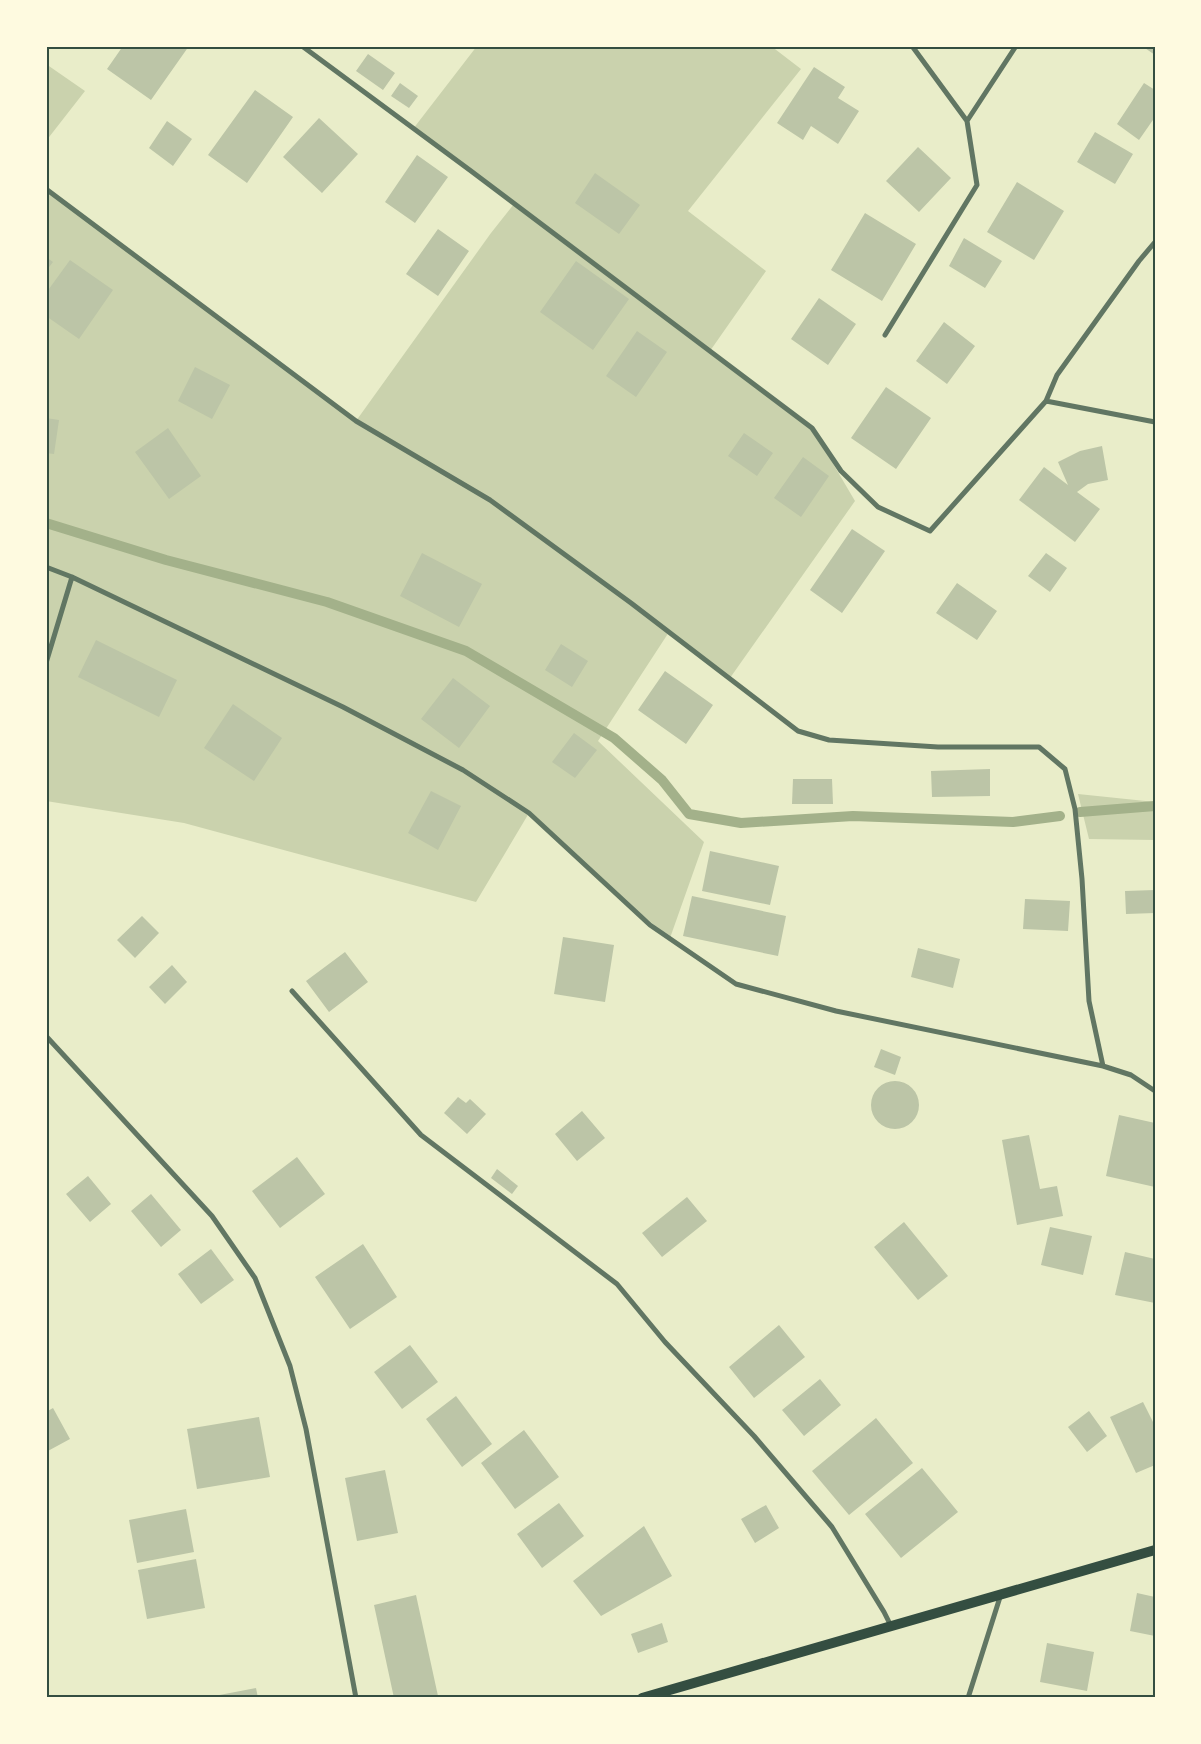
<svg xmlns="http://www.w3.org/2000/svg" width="1201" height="1744" font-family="Roboto,sans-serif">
<rect width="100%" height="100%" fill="#e9edc9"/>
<path fill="#cad2ad" d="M477,46H771L801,69L688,211L766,271L710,351L812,428L855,501L730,678L669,632L598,741L704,842L670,938L618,895L529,813L476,902L184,823L46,801V189L356,421L491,233L514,204L413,129Z
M46,64L85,91L46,141Z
M1078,794L1155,802V840L1089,839Z"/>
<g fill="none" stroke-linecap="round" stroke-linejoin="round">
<path stroke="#a3b18a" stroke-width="10" d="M46,523L166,560L327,602L466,651L614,738L662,780L689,814L741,823L853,816L1013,822L1060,816
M1080,812L1155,806"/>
</g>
<path fill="#bcc5a7" d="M123,46H189L151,100L107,69Z
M1142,46H1155V55Z
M368,54L395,73L383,90L356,71Z
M814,67L845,87L838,98L859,111L838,144L811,126L803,140L777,123Z
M400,83L418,96L409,108L391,96Z
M1144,83L1155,90V117L1139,140L1117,124Z
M255,90L293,117L247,183L208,155Z
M319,118L358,154L322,193L283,157Z
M167,121L192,139L173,166L149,148Z
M1095,132L1133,154L1115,184L1077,162Z
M918,147L951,178L919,212L886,181Z
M417,155L448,177L415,223L385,202Z
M595,173L640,205L619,234L575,203Z
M1017,182L1064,211L1034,260L987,232Z
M865,213L916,244L882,301L831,270Z
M438,229L469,251L438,296L406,274Z
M964,238L1002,261L985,288L949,266Z
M46,257L53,262L46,271Z
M70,260L113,290L79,339L46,316V293Z
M576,261L629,299L593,350L540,312Z
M819,298L856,324L828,365L791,339Z
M944,322L975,346L947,384L916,361Z
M637,331L667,352L636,397L606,376Z
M195,367L230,385L212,419L178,401Z
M886,387L931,418L896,469L851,438Z
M46,418L59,420L54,454L46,453Z
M168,428L201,476L169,499L135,452Z
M744,433L773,453L757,476L728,456Z
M1102,446L1108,480L1088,484L1077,492L1100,509L1075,542L1019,500L1044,467L1068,485L1058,462L1080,451Z
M803,457L829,476L801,517L774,498Z
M852,529L885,551L842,613L810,590Z
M422,553L482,584L459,627L400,596Z
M1046,553L1067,568L1050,592L1028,576Z
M957,583L997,611L977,640L936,613Z
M96,640L177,680L159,717L78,677Z
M561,644L588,661L572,687L545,670Z
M665,671L713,705L686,744L638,710Z
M453,678L490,706L459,748L421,719Z
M233,704L282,738L254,781L204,748Z
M574,733L597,750L575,778L552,762Z
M990,769V796L932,797L931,771Z
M793,779H832L833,804H792Z
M431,791L461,806L438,850L408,833Z
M710,851L779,866L770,905L702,891Z
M1155,890V913L1126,914L1125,891Z
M692,896L786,916L778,956L683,936Z
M1025,899L1070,901L1068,931L1023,929Z
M142,916L159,933L135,958L117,940Z
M563,937L614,945L605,1002L554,994Z
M918,948L960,959L953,988L911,977Z
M345,952L368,982L329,1012L306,981Z
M172,965L187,982L165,1004L149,987Z
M881,1049L901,1057L895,1075L874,1067Z
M871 1105a24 24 0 1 1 48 0a24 24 0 1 1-48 0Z
M458,1097L466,1103L470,1099L486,1114L467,1134L444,1113Z
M582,1111L605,1138L577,1161L555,1134Z
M1119,1115L1155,1123V1187L1106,1176Z
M1029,1135L1040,1189L1057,1186L1063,1216L1017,1225L1002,1140Z
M297,1157L325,1194L280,1228L252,1191Z
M497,1169L518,1186L512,1194L491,1178Z
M88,1176L111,1204L90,1222L66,1194Z
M151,1194L181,1230L161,1247L131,1211Z
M687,1197L707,1221L662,1257L642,1233Z
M904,1222L948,1276L918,1300L874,1247Z
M1050,1227L1092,1236L1083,1275L1041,1265Z
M363,1244L397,1297L350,1329L315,1277Z
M211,1249L234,1280L201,1304L178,1274Z
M1125,1252L1155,1259V1303L1115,1295Z
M779,1325L805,1357L754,1398L729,1367Z
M410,1345L438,1382L402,1409L374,1372Z
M820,1379L841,1405L804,1436L782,1410Z
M456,1396L492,1444L462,1467L426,1419Z
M1143,1402L1155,1426V1465L1136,1473L1110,1417Z
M53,1408L70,1439L46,1452V1412Z
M1089,1411L1107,1436L1087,1452L1068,1427Z
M259,1417L270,1477L197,1489L187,1429Z
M876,1418L913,1463L849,1515L812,1471Z
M524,1430L559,1477L515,1509L481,1463Z
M922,1468L958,1512L901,1558L865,1514Z
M385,1470L398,1533L357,1541L345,1478Z
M559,1503L584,1536L542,1568L517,1534Z
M766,1505L779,1528L755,1543L741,1519Z
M186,1509L194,1552L137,1563L129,1520Z
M644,1526L672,1576L601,1616L573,1581Z
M196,1559L205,1608L147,1619L138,1570Z
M1137,1593L1155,1597V1636L1130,1631Z
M416,1595L438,1696L429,1698H394L374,1605Z
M662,1623L668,1642L638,1653L631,1634Z
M1047,1643L1094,1652L1087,1691L1040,1682Z
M256,1688L258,1698H209V1697Z"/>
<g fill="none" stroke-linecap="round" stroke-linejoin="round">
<path stroke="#617663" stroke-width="5" d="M302,46L471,171L812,428L841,471L878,507L930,531L1046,401L1155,422
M967,121L1016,46
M46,189L356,421L490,500L631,603L798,731L829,740L938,747H1039L1065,769L1075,809L1082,879L1089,1001L1103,1066
M885,335L977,185L967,121L912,46
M1046,401L1057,375L1139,261L1155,242
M46,567L72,577L343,707L463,770L529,813L650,925L736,984L836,1011L1103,1066L1131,1075L1155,1091
M46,663L72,577
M292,991L421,1135L617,1284L665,1342L754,1436L832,1527L884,1612L891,1626
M46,1036L212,1216L255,1278L290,1366L306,1429L356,1698
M968,1698L1001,1594"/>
<path stroke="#344e41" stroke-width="10" d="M642,1698L1155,1550"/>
</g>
<rect width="1201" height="1744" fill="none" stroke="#fefae0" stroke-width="95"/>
<rect x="48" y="48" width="1106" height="1648" fill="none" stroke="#344e41" stroke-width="2"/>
</svg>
